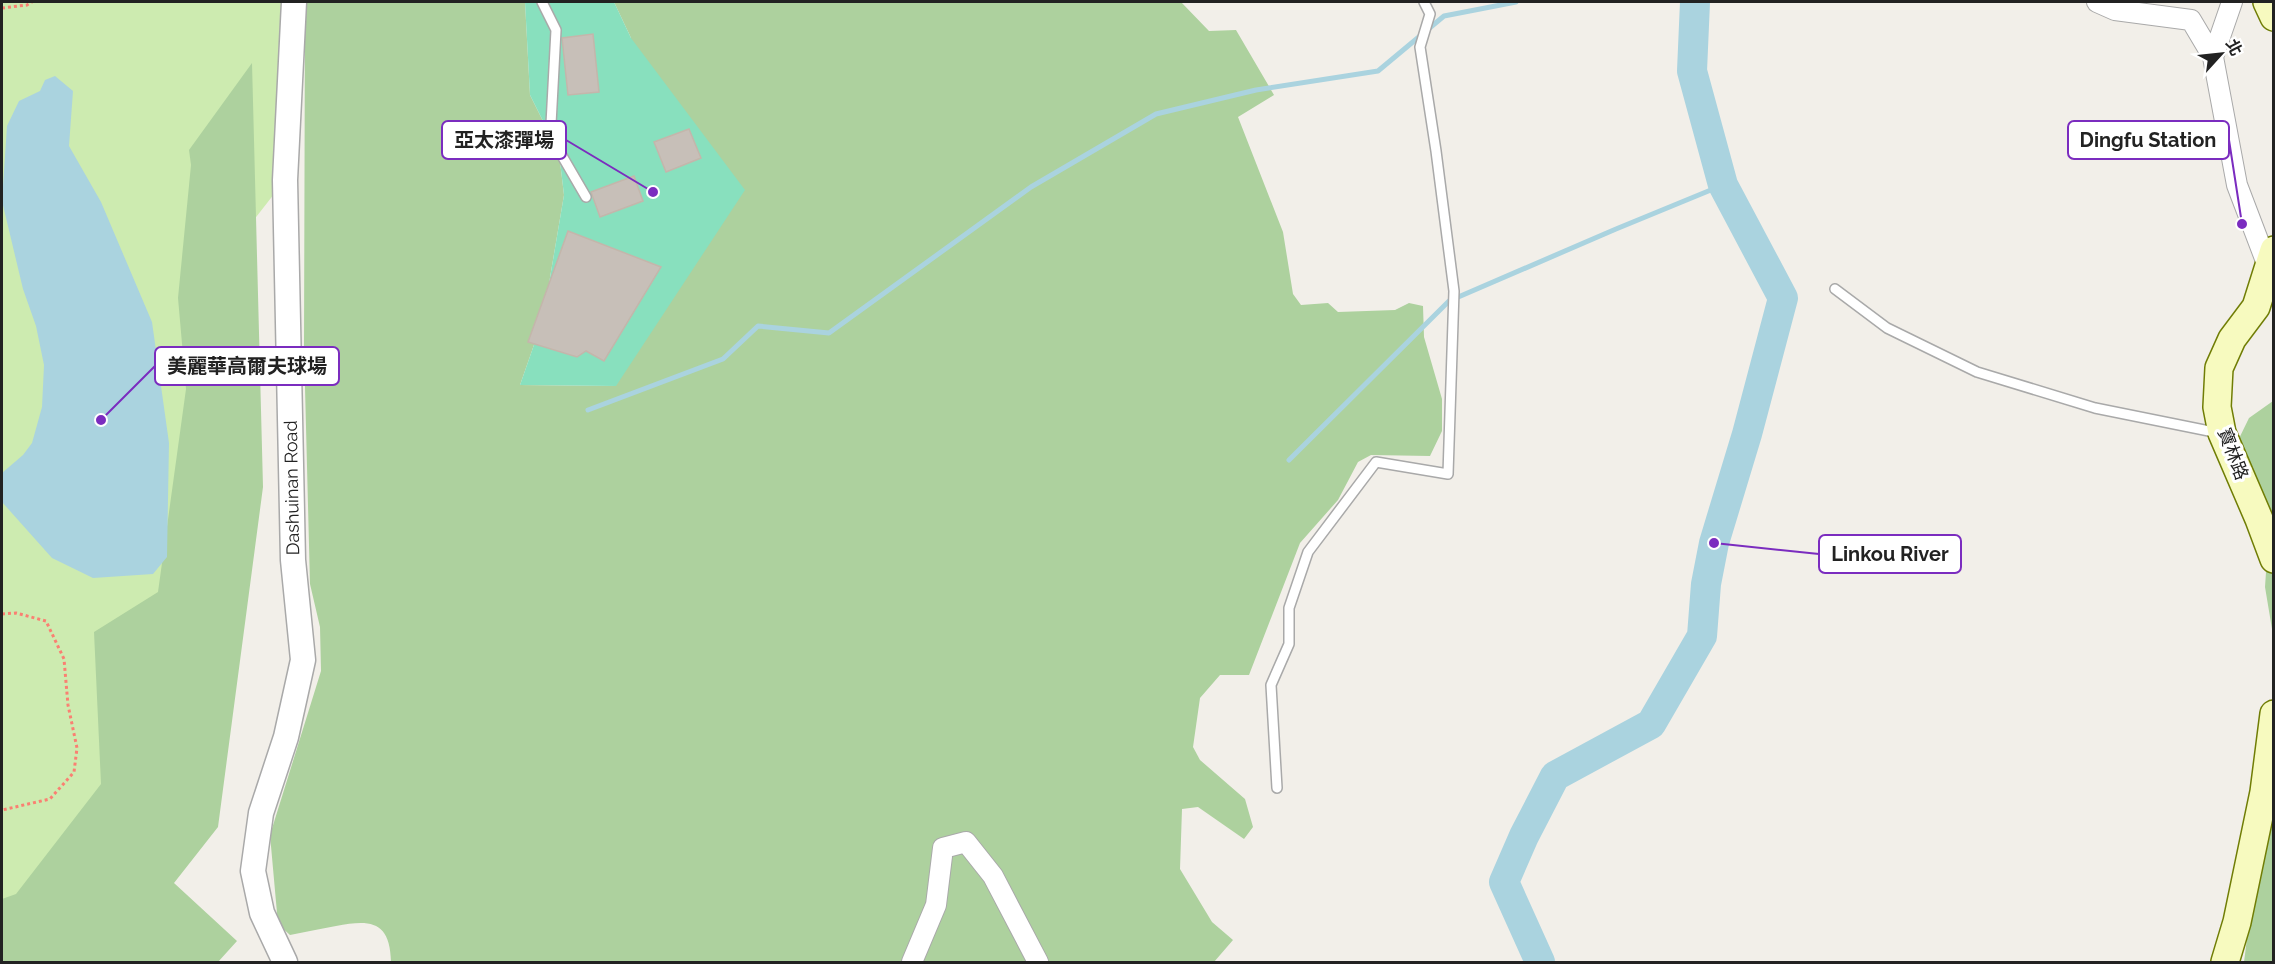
<svg xmlns="http://www.w3.org/2000/svg" width="2275" height="964" font-family="Raleway,'Noto Sans TC',sans-serif">
<rect width="100%" height="100%" fill="#f2efe9"/>
<path fill="#cdebb0" d="M2,2H294L285,180L207,280L149,778L2,927Z"/>
<path fill="#add19e" d="M305,2H525L530,95L559,153L564,195L543,319L520,385L616,386L631,38L614,2H1181L1209,31L1236,30L1274,95L1238,117L1283,232L1293,294L1301,305L1328,303L1338,312L1395,310L1409,303L1423,306L1424,337L1442,399V431L1430,456L1371,455L1358,462L1338,500L1300,543L1249,675H1220L1200,698L1193,747L1200,760L1245,799L1253,827L1244,839L1198,807L1182,809L1180,869L1212,922L1233,940L1214,962H391C390,921 371,919 336,926C320,929 305,932 290,935L278,924L270,835L321,671L320,627L310,584L304,348Z
M252,63L263,487L218,827L174,883L237,941L218,962H2V899L16,894L101,784L94,632L158,592L186,389L178,298L191,165L189,150Z
M2273,401V635L2265,587L2267,557L2230,457L2249,418Z
M2266,790L2273,791V962H2244Z"/>
<path fill="#88e0be" d="M525,2H614L631,38L745,190L616,386L520,385L543,319L564,195L559,153L530,95Z"/>
<path fill="#aad3df" d="M55,76L73,91L69,146L101,202L152,322L169,443L167,557L153,574L93,578L52,558L2,502V473L23,455L32,443L42,407L44,365L36,326L23,289L2,201L7,126L19,101L40,91L45,80Z"/>
<g fill="none" stroke-linecap="round" stroke-linejoin="round">
<path stroke="#aad3df" stroke-width="5" d="M588,410L723,359L758,326L829,333L1031,187L1156,114L1256,90L1378,71L1444,16L1516,2
M1289,460L1449,301L1616,229L1723,185"/>
<path stroke="#aad3df" stroke-width="30" d="M1540,962L1504,882L1524,836L1555,776L1651,724L1702,636L1706,584L1714,543L1747,434L1783,298L1723,185L1692,71L1695,2"/>
</g>
<path fill="#c7bfb8" stroke="#c4b6ab" stroke-width="1.5" d="M593,34L599,92L568,95L562,38Z
M689,129L701,158L666,172L654,142Z
M634,176L643,201L600,217L591,192Z
M568,231L661,267L604,361L586,351L577,357L528,342Z"/>
<g fill="none" stroke-linecap="round" stroke-linejoin="round">
<g stroke="#a9a9a9" stroke-width="12">
<path id="service" d="M542,2L556,30L551,124L561,154L586,197
M1835,289L1887,328L1977,372L2095,408L2219,433
M1277,788L1271,685L1289,644V608L1308,552L1376,462L1448,474L1454,291L1436,151L1420,47L1430,14L1424,2"/>
</g>
<g stroke="#a9a9a9" stroke-width="22">
<path id="minor" d="M2097,2L2115,10L2191,20L2213,57L2237,185L2269,269
M2213,57L2232,2
M912,962L936,905L943,848L966,842L993,876L1038,962"/>
</g>
<g stroke="#a9a9a9" stroke-width="27">
<path id="tertiary" d="M285,962L262,913L253,871L261,813L286,737L303,660L293,560L285,180L294,2"/>
</g>
<g stroke="#707d05" stroke-width="30">
<path id="secondary" d="M2267,2L2274,17
M2274,250L2256,307L2232,339L2219,368L2217,407L2222,433L2259,519L2274,559
M2225,962L2237,922L2264,792L2274,714"/>
</g>
<path stroke="#fa8072" stroke-width="3" stroke-dasharray="3 3" stroke-linecap="butt" d="M2,8L27,5L32,2
M2,614L16,613L46,621L64,659L68,705L77,748L74,772L50,799L2,810"/>
<use href="#service" stroke="#fff" stroke-width="9"/>
<use href="#minor" stroke="#fff" stroke-width="20"/>
<use href="#tertiary" stroke="#fff" stroke-width="24"/>
<use href="#secondary" stroke="#f7fabf" stroke-width="27"/>
</g>
<g text-anchor="middle" stroke-width="6" stroke-linejoin="round" paint-order="stroke">
<g font-size="18" fill="#222" stroke="#fff">
<text transform="translate(2233 454) rotate(69)" y="6">寶林路</text>
<text transform="translate(292 488) rotate(-91)" y="6">Dashuinan Road</text>
</g>
</g>
<path fill="none" stroke="#7b2cbf" stroke-width="2" d="M653 192L566 140M2242 224L2229 140M101 420L155 366M1714 543L1819 554"/>
<g fill="#7b2cbf" stroke="#fff" stroke-width="2">
<circle cx="653" cy="192" r="6"/>
<circle cx="2242" cy="224" r="6"/>
<circle cx="101" cy="420" r="6"/>
<circle cx="1714" cy="543" r="6"/>
</g>
<g fill="#fff" stroke="#7b2cbf" stroke-width="2">
<rect x="442" y="121" width="124" height="38" rx="6"/>
<rect x="2068" y="121" width="161" height="38" rx="6"/>
<rect x="155" y="347" width="184" height="38" rx="6"/>
<rect x="1819" y="535" width="142" height="38" rx="6"/>
</g>
<g font-size="20" text-anchor="middle" font-weight="bold" fill="#222">
<text x="504" y="147">亞太漆彈場</text>
<text x="2148" y="147">Dingfu Station</text>
<text x="247" y="373">美麗華高爾夫球場</text>
<text x="1890" y="561">Linkou River</text>
</g>
<rect width="2275" height="964" fill="none" stroke="#222222" stroke-width="6"/>
<g transform="translate(2221 54) rotate(63)" stroke="#ffffff" stroke-width="4.5" paint-order="stroke">
<path d="M0-4.5L10 22L0 15L-10 22Z" fill="#222222"/>
<text y="-9" font-size="16" font-weight="bold" text-anchor="middle" fill="#222222">北</text>
</g>
</svg>
